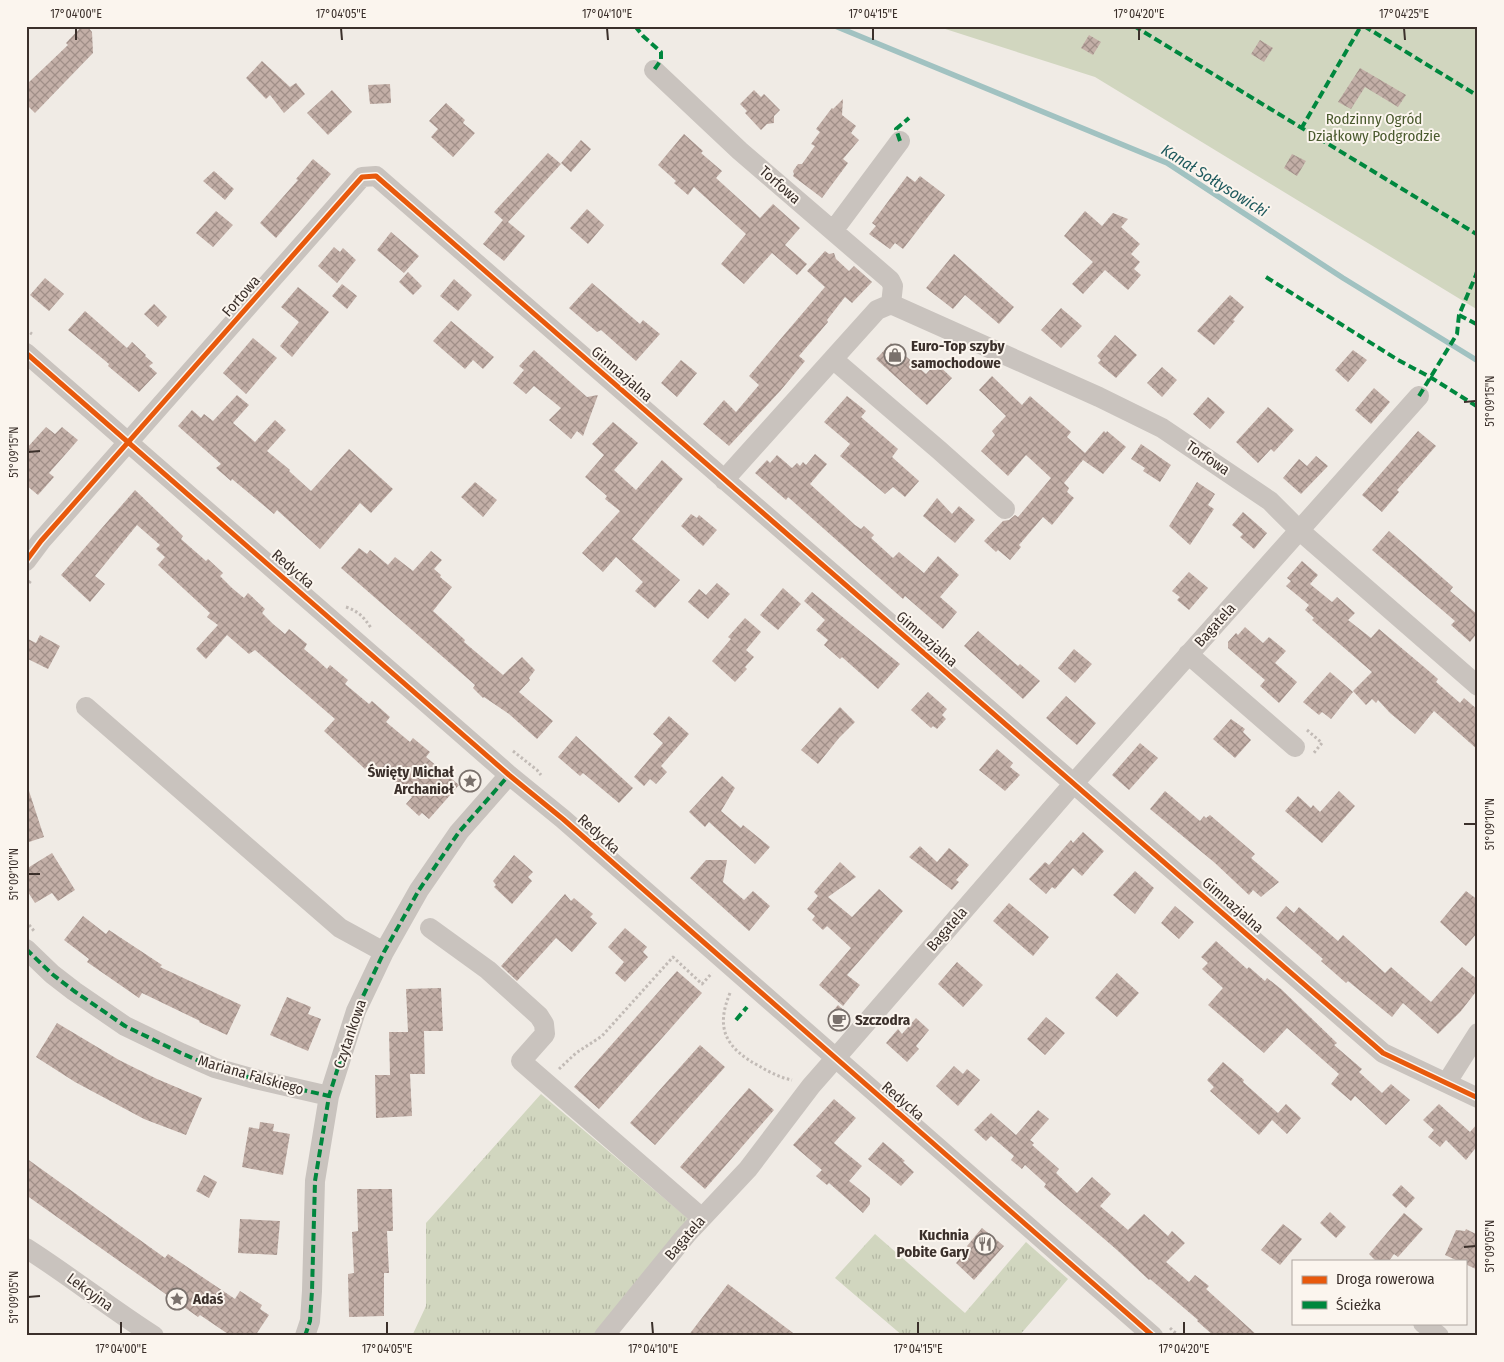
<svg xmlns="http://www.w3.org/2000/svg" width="1504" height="1362" font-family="'Fira Sans Condensed',sans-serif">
<defs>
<pattern id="grass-tufts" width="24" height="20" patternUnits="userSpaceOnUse" patternTransform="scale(1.25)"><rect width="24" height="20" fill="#d1d6bf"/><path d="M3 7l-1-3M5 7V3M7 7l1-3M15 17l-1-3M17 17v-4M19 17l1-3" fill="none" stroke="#b4b8a4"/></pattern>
<pattern id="building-cross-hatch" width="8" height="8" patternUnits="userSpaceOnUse" patternTransform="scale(1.25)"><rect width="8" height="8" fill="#c3afa7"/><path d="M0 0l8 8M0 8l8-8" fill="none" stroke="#a08f88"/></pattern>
</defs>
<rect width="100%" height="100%" fill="#f0ebe5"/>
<path fill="url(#grass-tufts)" d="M541,1094L691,1221L594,1336H412L426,1306V1223Z
M875,1234L965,1313L1026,1242L1068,1279L1019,1336H903L835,1278Z"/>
<path fill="#d1d6bf" d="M936,26H1478V310L1095,77Z"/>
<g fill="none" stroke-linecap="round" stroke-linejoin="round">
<path stroke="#a1c2c1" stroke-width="5.5" d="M835,26L1167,163L1343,278L1478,361"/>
</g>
<path fill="url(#building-cross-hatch)" d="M82,26H87L92,32L93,53L35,113L26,104V85L68,45L66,43Z
M1089,35L1101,42L1093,55L1081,48Z
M1260,40L1273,48L1264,62L1251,54Z
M262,61L290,87L296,83L305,94L284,113L270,95L266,99L246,78Z
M1360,68L1406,95L1398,107L1365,87L1351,109L1338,102Z
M390,84L391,103L370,104L368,85Z
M332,90L352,112L328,135L307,113Z
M754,90L761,97L764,94L780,110L774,116V123L767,124L761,130L745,113L747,111L740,104Z
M843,99L842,115L856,126L851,133L859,140L843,159L848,163L822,198L793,176L794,174L793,171L798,164H802L815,146L811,144L820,132L816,129L832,108L833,109Z
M446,103L465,120L463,123L475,133L453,157L431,137L438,129L429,121Z
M684,134L703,151L701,153L722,171L716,178L760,218L773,204L800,228L785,245L807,264L797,275L772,253L744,284L721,264L746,234L694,187L688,195L674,183L676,181L658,165Z
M581,140L591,149L571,172L561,163Z
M548,153L561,164L508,222L525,236L504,261L483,244L503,220L494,212Z
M1292,154L1306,161L1297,176L1284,168Z
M313,159L331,174L276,238L260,223L298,180L296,179Z
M214,171L234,189L225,200L203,181Z
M907,176L915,182L920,176L945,195L903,249L895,243L890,249L869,234L876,226L872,223Z
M587,209L604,225L588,244L570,228Z
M216,211L233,225L213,247L196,233Z
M1085,211L1102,226L1113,213L1128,219L1121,227L1140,244L1131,254L1140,262L1134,269L1141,275L1128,290L1105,270L1083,294L1072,284L1093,262L1064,236Z
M391,232L419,256L404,273L377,250Z
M334,247L340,252L343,248L356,260L337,283L318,266Z
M825,251L829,254L834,253L836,259L849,271L854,266L872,282L852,303L845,297L827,320L828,322L799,356L805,361L781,390L729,446L703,424L724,400L736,412L759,385L749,376L825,287L807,271Z
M954,254L1014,307L999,324L965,295L953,309L926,288Z
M408,272L422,286L413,295L399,282Z
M45,278L64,294L49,311L30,295Z
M454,279L472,295L458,311L440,296Z
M592,283L640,324L643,320L660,334L636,361L601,330L597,332L569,308Z
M342,284L357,296L347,309L332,296Z
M298,287L329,312L292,357L280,346L299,322L281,307Z
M1230,295L1244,307L1233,320L1235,321L1214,345L1197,331Z
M154,304L167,317L158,327L144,314Z
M1061,308L1082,326L1061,348L1041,330Z
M85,311L127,348L132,342L146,355L145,356L153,363L149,366L157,373L139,392L108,366L109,364L68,330Z
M451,321L494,357L483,369L473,360L465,369L433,341Z
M1115,335L1137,355L1116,378L1098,363L1101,360L1097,356Z
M253,338L277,358L246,394L223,373Z
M891,343L926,374L936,363L952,378L927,405L876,359Z
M534,350L587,397L598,395L583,436L577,431L571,439L549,420L561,408L534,386L526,394L513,383L524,370L519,366Z
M1353,350L1367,360L1348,382L1335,370Z
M681,360L697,373L677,397L661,383Z
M1162,367L1177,380L1162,397L1147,383Z
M992,376L1022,405L1030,396L1071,432L1067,437L1085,453L1104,431L1106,433L1107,431L1126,447L1103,474L1083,460L1064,483L1069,488L1067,492L1074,498L1052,525L1043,517L1019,545L1021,547L1010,560L998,550L996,552L984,541L1003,521L1009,520L1015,515L1018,517L1051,478L1026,455L1008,476L981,451L995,435L992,431L1006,416L979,390Z
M1374,388L1390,402L1371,424L1355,410Z
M237,395L249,405L233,423L255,442L275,420L286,430L267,451L290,470L289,471L311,491L349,449L393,489L371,513L360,503L320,549L277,510L274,514L232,479L231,481L216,468L221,464L178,426L192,410L201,418L204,414L213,421Z
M847,396L866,411L861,417L898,449L892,457L919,481L905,497L893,487L885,494L840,456L850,444L824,422Z
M1208,397L1225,412L1210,429L1193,414Z
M1268,407L1294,430L1274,452L1271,449L1258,463L1236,442Z
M613,422L638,443L614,470L636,490L662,460L683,479L632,539L680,580L655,608L635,591L643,582L616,557L603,572L582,553L620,511L605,499L607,496L585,477L604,455L592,444Z
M46,427L55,434L62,427L78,440L49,473L54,477L38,495L26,485V449Z
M1418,431L1436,446L1397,490L1399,492L1382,512L1362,495Z
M1141,444L1171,465L1160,482L1143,471L1145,468L1131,459Z
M815,454L827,464L810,484L855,525L861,529L864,526L874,535L871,538L893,558L899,552L924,573L938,556L959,575L940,597L957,612L943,629L905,596L903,599L788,497L786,500L755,473L767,460L770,463L777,455L792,468L797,463L800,466L803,462L806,465Z
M1316,456L1328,466L1301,494L1283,478L1299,459L1307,466Z
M475,482L497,500L483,517L461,497Z
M1197,482L1215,494L1208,505L1214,509L1190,545L1169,526Z
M135,490L183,536L181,539L206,561L208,559L223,573L220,576L232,588L244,598L248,593L265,609L262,613L273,624L285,634L289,629L307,644L304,649L316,659L327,669L330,665L348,680L345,684L369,704L372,701L390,717L386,722L410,742L413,738L430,752L426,757L459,785L429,819L422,813L419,816L406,804L412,797L371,761L365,769L324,731L335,719L255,650L249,654L227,635L206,659L196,649L218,625L207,617L210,613L158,565L165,557L156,549L160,545L137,525L95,576L105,584L90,602L61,575Z
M937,498L952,514L959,506L975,520L955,543L923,516Z
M1243,512L1267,533L1254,549L1240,537L1243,534L1232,525Z
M691,514L697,518L699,515L717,530L703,546L681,526Z
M1389,531L1453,587L1450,591L1478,615V632L1470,642L1451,625L1455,621L1372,550Z
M359,548L367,554L370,550L388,565L395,557L413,571L431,551L442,560L434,569L441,575L440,577L452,587L433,611L465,640L464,642L503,675L522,657L535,670L529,678L530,680L519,692L553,721L537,739L509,714L484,697L483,698L473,688L475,685L341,568Z
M1302,561L1318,575L1310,584L1332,602L1337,597L1355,613L1348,620L1371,638L1379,629L1430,672L1438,679L1436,682L1460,703L1464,698L1478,710V750L1434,711L1415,734L1390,713L1378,700L1376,703L1372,699L1366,705L1353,691L1372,672L1312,620L1314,618L1305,610L1309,605L1286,586L1291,581L1287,578Z
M1189,572L1208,588L1189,610L1177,600L1180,597L1172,591Z
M717,583L730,594L708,619L688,602L699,589L706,595Z
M783,588L801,604L778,630L760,615Z
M812,592L900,664L878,689L842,657L840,659L824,645L828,640L816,630L825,620L804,601Z
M745,618L761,632L746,650L754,657L745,667L747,669L735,682L712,661L731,639L728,637Z
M1245,627L1263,643L1269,637L1286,651L1275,663L1297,682L1279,703L1260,686L1265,680L1228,648V642L1236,633L1238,635Z
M978,631L1018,666L1020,664L1040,681L1023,699L964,646Z
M40,635L60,646L48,669L26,658V638L36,643Z
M1074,649L1092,664L1075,683L1058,668Z
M1330,672L1353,692L1331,719L1322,712L1319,715L1303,702Z
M928,692L947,709L942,715L946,719L937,729L933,726L931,728L911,710Z
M1066,696L1096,723L1077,745L1046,718Z
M840,707L855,722L839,738L818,764L801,750Z
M669,716L689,734L661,766L667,772L656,784L650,779L644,786L634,777L663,743L653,734Z
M1231,719L1245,729L1243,732L1251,740L1235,758L1213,739Z
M576,736L633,788L619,803L583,773L580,776L558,757Z
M1140,743L1158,758L1129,790L1112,775Z
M997,749L1013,763L1010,767L1020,775L1005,791L979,770Z
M722,776L735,788L721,811L741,828L743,825L770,847L755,864L709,822L705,827L689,812Z
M29,791L44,837L26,843V792Z
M1165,791L1200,821L1204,816L1206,818L1210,815L1255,854L1251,858L1279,882L1261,897L1253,890L1249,895L1215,863L1150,809Z
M1339,791L1355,806L1322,843L1285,811L1298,796L1311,808L1313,805L1320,812Z
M1083,832L1104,851L1082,876L1073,868L1055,889L1052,887L1046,894L1029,879L1045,862L1049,865L1071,840L1073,843Z
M920,846L937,862L949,848L969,865L956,880L959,882L952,890L909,857Z
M52,853L75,890L58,901L52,893L35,903L26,889V869Z
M514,855L533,872L528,877L532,881L512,904L494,887L496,885L493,881Z
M706,860H727L723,882L744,900L753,891L770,906L749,931L690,878Z
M840,862L856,877L828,897L852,917L879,889L903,911L847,975L860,985L843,1006L819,985L851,948L827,926L823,930L812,920L815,916L807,909L818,896L814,892Z
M1135,871L1154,888L1135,914L1113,895Z
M1466,891L1478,900V932L1466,946L1440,922Z
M565,894L571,901L574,898L593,914L590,917L597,923L572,952L556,938L517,981L501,966Z
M1009,903L1049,937L1033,956L993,921Z
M1175,906L1194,922L1179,939L1161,923Z
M1286,906L1294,913L1299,907L1338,941L1343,935L1385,973L1391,967L1431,1002L1462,967L1478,980V989L1461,1011L1438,1034L1403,1003L1392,1017L1348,981L1346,983L1321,961L1323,959L1276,918Z
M83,916L106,934L109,930L162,965L160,967L241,1005L227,1035L199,1022L200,1021L142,993L139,998L87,962L89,959L64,940Z
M625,928L647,947L643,952L648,957L625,982L615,973L624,962L608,947Z
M1216,941L1247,969L1249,967L1265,981L1267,978L1281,989L1337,1043L1334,1045L1362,1069L1359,1072L1382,1093L1391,1084L1410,1100L1386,1125L1355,1096L1351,1101L1331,1084L1339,1074L1287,1028L1264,1053L1208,1005L1223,988L1202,969L1208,963L1201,957Z
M957,962L983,985L963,1007L938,984Z
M677,971L702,993L599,1109L574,1087Z
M1117,973L1139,993L1117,1017L1095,998Z
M441,988L443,1031H424L425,1074H410L412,1116L376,1118L375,1075H390L389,1032H408L406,989Z
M287,997L311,1007L308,1014L321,1019L308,1051L270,1035Z
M838,1005L850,1016L840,1028L828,1017Z
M1046,1017L1065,1033L1045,1055L1027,1039Z
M916,1018L929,1030L916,1046L919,1049L907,1062L886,1043L898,1029L902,1034Z
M57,1023L119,1060L157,1079L202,1098L186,1135L144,1119L75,1082L36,1057Z
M700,1045L725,1067L655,1145L630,1123Z
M1223,1062L1244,1080L1243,1082L1278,1113L1286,1104L1301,1118L1287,1134L1272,1120L1259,1135L1210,1091L1214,1087L1207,1080Z
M954,1066L963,1074L967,1069L980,1080L958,1106L936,1086Z
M749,1088L774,1110L705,1189L680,1167Z
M834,1099L856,1118L834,1143L862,1166L849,1181L870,1198V1204L863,1213L829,1183L827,1185L816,1176L822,1170L793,1145Z
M1439,1104L1470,1132L1478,1123V1145L1466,1160L1446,1140L1440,1147L1428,1137L1434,1130L1423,1120Z
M1038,1110L1049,1119L1030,1140L1034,1143L1032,1145L1059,1169L1056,1173L1077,1193L1092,1177L1111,1194L1100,1206L1128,1230L1144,1214L1168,1236L1172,1231L1185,1243L1166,1262L1189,1282L1195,1275L1209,1286L1206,1289L1258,1336H1214L1197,1321L1198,1320L1150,1279L1149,1280L1117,1250L1044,1187L1046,1184L1025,1165L1022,1169L1011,1160L1014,1156L991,1136L986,1141L974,1130L991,1113L1016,1135Z
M260,1122L274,1124L273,1131L290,1134L283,1175L242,1167L249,1127L259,1129Z
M883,1142L905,1161L903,1162L914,1172L901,1186L868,1159Z
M26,1158L165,1258L168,1254L235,1299L240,1291L262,1305L260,1309L269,1315L255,1336H231L200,1315L198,1317L26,1195Z
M204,1175L217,1182L209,1198L196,1191Z
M1401,1185L1415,1198L1406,1208L1392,1195Z
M357,1189H392L393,1231H387L389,1273H384V1316L349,1317L348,1274L354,1273L352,1232L358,1231Z
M1330,1212L1346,1227L1336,1238L1320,1223Z
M1404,1213L1423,1229L1398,1257L1394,1254L1389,1261H1376L1369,1254Z
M240,1219L280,1221L277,1255L238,1253Z
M1283,1224L1302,1239L1280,1265L1261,1250Z
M982,1228L1004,1246L974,1280L956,1263L969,1248L967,1246Z
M1466,1229L1478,1235V1270L1465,1264V1261H1458L1445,1255L1456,1230L1465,1231Z
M728,1284L797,1336H688Z"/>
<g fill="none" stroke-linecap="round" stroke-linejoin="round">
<path stroke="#c2bbb6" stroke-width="3" stroke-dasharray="2.5 2.5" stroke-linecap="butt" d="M26,330L32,334
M26,587L32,579
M346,607C358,611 364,617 371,628
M1307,730L1322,743L1313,754
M513,751L537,770L541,775
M26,921L34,931
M730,993C715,1029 726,1048 759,1066C769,1072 781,1078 792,1080
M559,1069L576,1053L602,1036L673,957L702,984L712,973
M1170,1328L1179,1336"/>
<path stroke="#c9c3be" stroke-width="20" d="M654,70L740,151L890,280L893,286L891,304
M833,231L900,141
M26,353L509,775L563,819L1153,1336
M834,360L939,450L1005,509
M724,480L877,310L891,304L1099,397L1162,428L1270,501L1299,530L1478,686
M26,561L41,541L362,177L376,176L1383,1053L1478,1098
M1188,654L1295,747
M86,707L340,928L384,952
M430,928L488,970L539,1016L544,1024L545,1034L521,1061L702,1218
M26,949L52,974L74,991L125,1026L181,1053L215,1068L255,1079L329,1096
M1447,1082L1478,1033
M26,1248C70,1276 110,1308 154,1336
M1423,1323L1439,1336
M305,1336L310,1321L312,1291L315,1181L329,1096L356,1011L384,952L419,890L459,832L509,775
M604,1336L687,1234L748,1169L811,1086L847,1045L1074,783L1419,396"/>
<path stroke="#00873e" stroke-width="4" stroke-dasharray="8 4" stroke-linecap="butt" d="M635,26L643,36L661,52V60L654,70
M1134,26L1478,235
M1364,26L1478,96
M1301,129L1361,26
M900,141L896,129L909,118
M1266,277L1398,360L1430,377L1478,407
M1459,315L1478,325
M1419,396L1457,334L1459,315L1476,275L1478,268
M26,949L52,974L74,991L125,1026L181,1053L215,1068L255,1079L329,1096
M736,1020L747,1007
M305,1336L310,1321L312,1291L315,1181L329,1096L356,1011L384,952L419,890L459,832L509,775"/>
<g stroke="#fbf5ee" stroke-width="8">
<path id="cycleway" d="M26,353L509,775L563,819L1153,1336
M26,561L41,541L362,177L376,176L1383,1053L1478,1098"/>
</g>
<use href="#cycleway" stroke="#e8590c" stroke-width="5"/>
</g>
<path fill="none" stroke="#3b302b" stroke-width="2" d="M76,28V40M341,28L342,40M607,28L608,40M873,28V40M1139,28V40M1404,28L1405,40M1464,402L1476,401M28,452L40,451M1464,824H1476M28,874H40M1464,1247L1476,1246M28,1297L40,1296M121,1322V1334M387,1322V1334M652,1322L653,1334M918,1322V1334M1184,1322V1334"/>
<defs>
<g id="shop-ring" transform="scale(1.125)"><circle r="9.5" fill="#fbf5ee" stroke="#7a716c" stroke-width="1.5"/><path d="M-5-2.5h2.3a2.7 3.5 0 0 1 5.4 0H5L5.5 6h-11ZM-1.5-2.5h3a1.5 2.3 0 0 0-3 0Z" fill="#7a716c"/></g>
<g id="sight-ring" transform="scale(1.125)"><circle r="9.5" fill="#fbf5ee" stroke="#7a716c" stroke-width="1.5"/><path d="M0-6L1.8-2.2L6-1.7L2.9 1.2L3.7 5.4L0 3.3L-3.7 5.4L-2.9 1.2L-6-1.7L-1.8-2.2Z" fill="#7a716c"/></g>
<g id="cafe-ring" transform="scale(1.125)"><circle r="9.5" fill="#fbf5ee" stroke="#7a716c" stroke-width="1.5"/><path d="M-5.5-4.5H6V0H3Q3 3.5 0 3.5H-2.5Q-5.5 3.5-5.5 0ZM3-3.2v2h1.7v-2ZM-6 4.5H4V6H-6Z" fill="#7a716c"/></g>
<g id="restaurant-ring" transform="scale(1.125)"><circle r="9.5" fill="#fbf5ee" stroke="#7a716c" stroke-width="1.5"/><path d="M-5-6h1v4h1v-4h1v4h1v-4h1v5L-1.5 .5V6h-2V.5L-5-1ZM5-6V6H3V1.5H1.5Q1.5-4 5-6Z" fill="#7a716c"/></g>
</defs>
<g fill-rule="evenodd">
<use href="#shop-ring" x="895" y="355"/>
<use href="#sight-ring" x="470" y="781"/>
<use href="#cafe-ring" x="839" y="1020"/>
<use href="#restaurant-ring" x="985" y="1244"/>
<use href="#sight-ring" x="177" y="1299"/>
</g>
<g text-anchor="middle" stroke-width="4" stroke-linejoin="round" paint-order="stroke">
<g font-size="15" fill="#4a5a2e" stroke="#fbf5ee">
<text x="1374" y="124">Rodzinny Ogród<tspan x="1374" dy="17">Działkowy Podgrodzie</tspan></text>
</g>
<g font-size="15" fill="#3b302b" stroke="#fbf5ee">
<text transform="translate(780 185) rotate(41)" y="5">Torfowa</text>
<text transform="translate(241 296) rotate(-49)" y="5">Fortowa</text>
<text transform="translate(622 374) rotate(41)" y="5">Gimnazjalna</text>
<text transform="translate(1208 458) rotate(34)" y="5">Torfowa</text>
<text transform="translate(293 569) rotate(41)" y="5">Redycka</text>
<text transform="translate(1215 625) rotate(-48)" y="5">Bagatela</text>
<text transform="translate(927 639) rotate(41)" y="5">Gimnazjalna</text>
<text transform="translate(599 834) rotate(42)" y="5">Redycka</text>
<text transform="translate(1233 905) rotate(41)" y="5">Gimnazjalna</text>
<text transform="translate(947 929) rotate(-49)" y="5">Bagatela</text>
<text transform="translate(350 1034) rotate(-71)" y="5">Czytankowa</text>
<text transform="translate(251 1075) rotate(16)" y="5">Mariana Falskiego</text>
<text transform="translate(903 1101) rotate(41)" y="5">Redycka</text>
<text transform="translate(685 1238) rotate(-49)" y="5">Bagatela</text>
<text transform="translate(90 1292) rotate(36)" y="5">Lekcyjna</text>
</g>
<g font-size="15" font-weight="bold" fill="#3b302b" stroke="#fbf5ee" text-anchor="start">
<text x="911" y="351">Euro-Top szyby<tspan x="911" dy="17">samochodowe</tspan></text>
<text x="454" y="777" text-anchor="end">Święty Michał<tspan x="454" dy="17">Archanioł</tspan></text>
<text x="855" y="1025">Szczodra</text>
<text x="969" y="1240" text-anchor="end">Kuchnia<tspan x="969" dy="17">Pobite Gary</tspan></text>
<text x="193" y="1304">Adaś</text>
</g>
<g font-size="16" font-style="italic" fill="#1f5a5e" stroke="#fbf5ee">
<text transform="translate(1215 180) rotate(32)" y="6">Kanał Sołtysowicki</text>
</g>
</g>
<rect width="1504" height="1362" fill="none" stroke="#fbf5ee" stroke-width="55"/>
<rect x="1292" y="1260" width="175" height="65" fill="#fbf5ee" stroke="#aea6a0"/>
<rect x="1302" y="1276" width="25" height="8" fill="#e8590c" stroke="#aea6a0"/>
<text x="1336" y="1284" font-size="15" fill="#3b302b">Droga rowerowa</text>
<rect x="1302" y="1301" width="25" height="8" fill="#00873e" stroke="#aea6a0"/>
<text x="1336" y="1310" font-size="15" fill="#3b302b">Ścieżka</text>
<rect x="28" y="28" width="1448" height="1306" fill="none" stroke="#3b302b" stroke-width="2"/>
<g font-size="12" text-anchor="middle" fill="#3b302b">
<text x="76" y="18">17°04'00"E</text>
<text x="341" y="18">17°04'05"E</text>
<text x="607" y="18">17°04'10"E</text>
<text x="873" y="18">17°04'15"E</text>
<text x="1139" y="18">17°04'20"E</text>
<text x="1404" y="18">17°04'25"E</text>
<text transform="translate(1490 401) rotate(-90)" y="4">51°09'15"N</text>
<text transform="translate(14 452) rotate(-90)" y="4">51°09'15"N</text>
<text transform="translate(1490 824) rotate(-90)" y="4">51°09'10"N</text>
<text transform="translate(14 874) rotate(-90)" y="4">51°09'10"N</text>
<text transform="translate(1490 1246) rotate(-90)" y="4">51°09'05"N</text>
<text transform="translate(14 1297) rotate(-90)" y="4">51°09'05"N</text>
<text x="121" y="1353">17°04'00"E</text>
<text x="387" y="1353">17°04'05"E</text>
<text x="653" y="1353">17°04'10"E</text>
<text x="918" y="1353">17°04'15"E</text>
<text x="1184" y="1353">17°04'20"E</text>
</g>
</svg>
